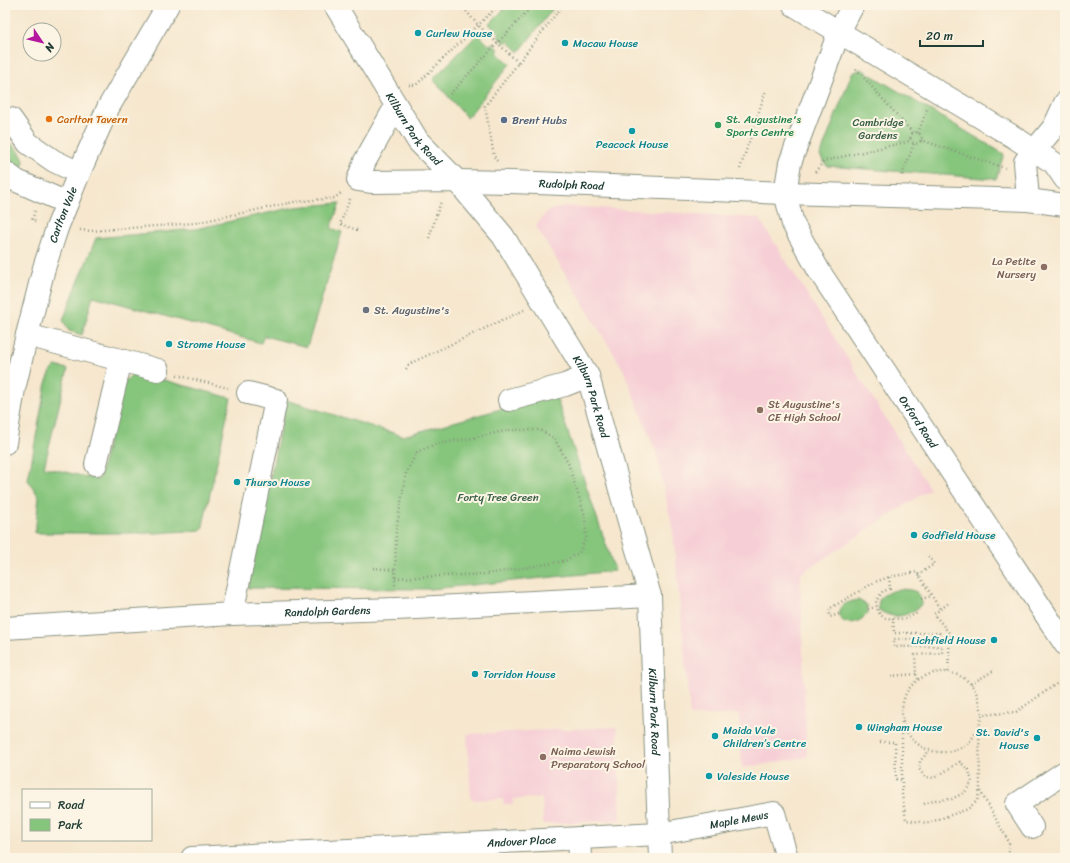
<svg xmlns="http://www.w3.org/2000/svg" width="1070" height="863" font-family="Sriracha,sans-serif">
<rect width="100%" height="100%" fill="#fcf5e5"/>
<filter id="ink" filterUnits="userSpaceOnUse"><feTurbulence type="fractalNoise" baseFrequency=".025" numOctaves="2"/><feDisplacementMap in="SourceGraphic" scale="8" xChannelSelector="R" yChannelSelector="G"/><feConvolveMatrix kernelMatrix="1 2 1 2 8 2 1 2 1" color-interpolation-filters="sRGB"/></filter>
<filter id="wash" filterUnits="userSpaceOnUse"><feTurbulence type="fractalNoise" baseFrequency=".012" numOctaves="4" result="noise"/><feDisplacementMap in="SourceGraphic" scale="16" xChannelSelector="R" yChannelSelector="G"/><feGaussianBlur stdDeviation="0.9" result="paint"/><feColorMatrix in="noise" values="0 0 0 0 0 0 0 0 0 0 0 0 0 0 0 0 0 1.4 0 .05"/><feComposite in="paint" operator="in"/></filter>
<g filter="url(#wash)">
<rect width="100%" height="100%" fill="#f6e7ce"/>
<path fill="#f6cfd6" d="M565,206L759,218L930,489L800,574L807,757L742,768L739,714L690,716L673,531L656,452L623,369L536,226L547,211Z
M617,727L621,820L543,824L542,798L513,799V804H504L503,799L471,800L467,734Z"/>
<path fill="#85c57c" stroke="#528158" d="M508,5H556L519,52L508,41L505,43L498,37L500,34L489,24Z
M478,34L489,45L492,43L499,49L497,52L510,64L467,118L433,79Z
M861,69L1004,154L996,179L827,166L820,156L852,73Z
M5,138C11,145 23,152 24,162L13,189L5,201Z
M340,203L331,228L342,232L307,347L264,336L261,343L93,296L82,335L69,331L63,320L96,238L195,229L295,207Z
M55,366L68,369L44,467L99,480L120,394L125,381L132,375L141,374L231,398L202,530L156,533H35L39,497L28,480L46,383L52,369Z
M555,394L615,571L431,589L248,588L286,400L403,436Z
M900,589C913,590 922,590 921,605C907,617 894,620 879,610C875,595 889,592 900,589Z
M858,600L867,605L868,613C846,639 820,606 858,600Z"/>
</g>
<g filter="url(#ink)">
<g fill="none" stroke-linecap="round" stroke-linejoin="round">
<g stroke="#8a9281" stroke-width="24">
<g id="minor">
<path d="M794,5L1012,136L1054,163L1065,179"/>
<path id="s1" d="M853,5L839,32L790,163L785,193L793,224L819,271L1065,644"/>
<path id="s2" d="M396,106L365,161L358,180L371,182L457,181L511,182L785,193L1028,200L1065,205"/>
<path d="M11,119L28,143L54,161L79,173"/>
<path d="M5,172L17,181L67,203"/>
<path d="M1028,200L1025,162L1054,127L1065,103"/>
<path d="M27,335L158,370"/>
<path d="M509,400L565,385L588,376"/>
<path id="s3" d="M5,443L14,389L27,335L44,268L57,228L79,173L108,108L168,5"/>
<path d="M96,464L121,360"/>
<path d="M232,614L276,400L248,393"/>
<path id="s4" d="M5,628L232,614L396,609L650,596"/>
<path d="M1032,827L1017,804L1065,772"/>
<path d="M579,838L580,858"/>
<path id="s5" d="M192,858L659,834L774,813L787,858"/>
</g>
</g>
<g stroke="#8a9281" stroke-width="24">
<g id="major">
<path id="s6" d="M335,5L418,141L457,181L503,236L588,376L650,596L660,858"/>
</g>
</g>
<path stroke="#8a9281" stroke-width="2.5" stroke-dasharray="1 3" stroke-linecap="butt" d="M461,5L478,25L519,63
M856,69L913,133
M409,85H416L499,5
M450,94L533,5
M910.5 138a5.5 5.5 0 1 1 11 0a5.5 5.5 0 1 1-11 0Z
M918,133L927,109
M921,140L1005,168
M497,161L494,156L485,106L563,5
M740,169L766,90
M815,172L824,161L910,141
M902,175L914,144
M350,199L340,224L360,231
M35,211L32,220L38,222
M80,230L91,231L195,223L294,202L335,198L342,192
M429,238L441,201
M406,369L409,364L524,310
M177,375L228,388
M373,568L395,570
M918,575L934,564L927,554
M889,577L890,589L883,591L876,601L878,612L884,618L906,619L917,613
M395,578L487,574L565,561L579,553L586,537L585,516L568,463L554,438L540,430H509L473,438L436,444L417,452L406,473L396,531L395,588
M921,599L932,596
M868,609L876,607
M839,614L830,617L829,609L875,582L889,577L917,572L940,609
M893,618L894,633H939L941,639H894V647L943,646L942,653L915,655L916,674L918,679
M948,672L950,634L934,614L949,603
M891,676L916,674
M971,684L993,671
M902,722V794L906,820L928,823L968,809L977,801L980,790L979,727L982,715L1016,712L1065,678
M979,727C976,732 972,740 967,744C932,768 890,735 905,696C908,688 915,681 923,677C933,672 944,670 955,674C975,681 979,696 982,715
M880,742H895L896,779L902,780
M980,791L1009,842V858
M924,804L936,800L952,799L965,792L972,782L969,770L960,762L934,778L925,777L919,769L920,761L929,751"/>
<use href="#minor" stroke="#fff" stroke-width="22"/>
<use href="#major" stroke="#fff" stroke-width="22"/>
</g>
</g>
<g fill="#0f9aa8" stroke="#fcf5e5" stroke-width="1.5">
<circle cx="418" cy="33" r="4"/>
<circle cx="565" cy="43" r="4"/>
<circle cx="632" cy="131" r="4"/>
<circle cx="169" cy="344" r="4"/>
<circle cx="237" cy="482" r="4"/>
<circle cx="914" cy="535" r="4"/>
<circle cx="994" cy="640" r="4"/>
<circle cx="475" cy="674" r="4"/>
<circle cx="859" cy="727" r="4"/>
<circle cx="715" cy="736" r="4"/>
<circle cx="1037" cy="738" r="4"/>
<circle cx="709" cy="776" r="4"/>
</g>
<circle fill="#e8710a" stroke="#fcf5e5" stroke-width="1.5" cx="49" cy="119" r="4"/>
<circle fill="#5c6f8a" stroke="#fcf5e5" stroke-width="1.5" cx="504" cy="120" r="4"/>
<circle fill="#2e9e5b" stroke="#fcf5e5" stroke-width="1.5" cx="718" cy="125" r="4"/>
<g fill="#8d6e63" stroke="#fcf5e5" stroke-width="1.5">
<circle cx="1044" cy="267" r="4"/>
<circle cx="760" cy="410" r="4"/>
<circle cx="543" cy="757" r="4"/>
</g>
<circle fill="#6b7280" stroke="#fcf5e5" stroke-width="1.5" cx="366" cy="310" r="4"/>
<g text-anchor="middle" stroke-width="4" stroke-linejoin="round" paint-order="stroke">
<g font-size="11" fill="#0d838f" stroke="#fcf5e5" text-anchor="start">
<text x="426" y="37">Curlew House</text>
<text x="573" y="47">Macaw House</text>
<text x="632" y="148" text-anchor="middle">Peacock House</text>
<text x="177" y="348">Strome House</text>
<text x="245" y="486">Thurso House</text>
<text x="922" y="539">Godfield House</text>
<text x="986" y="644" text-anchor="end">Lichfield House</text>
<text x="483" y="678">Torridon House</text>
<text x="867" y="731">Wingham House</text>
<text x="723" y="734">Maida Vale<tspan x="723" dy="13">Children’s Centre</tspan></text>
<text x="1029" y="736" text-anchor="end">St. David's<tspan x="1029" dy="13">House</tspan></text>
<text x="717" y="780">Valeside House</text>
</g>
<g font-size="11" fill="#c56008" stroke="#fcf5e5" text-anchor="start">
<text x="57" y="123">Carlton Tavern</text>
</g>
<g font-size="11" fill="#27864d" stroke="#fcf5e5" text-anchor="start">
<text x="726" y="123">St. Augustine's<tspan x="726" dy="13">Sports Centre</tspan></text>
</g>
<g font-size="11" fill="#4e5e75" stroke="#fcf5e5" text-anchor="start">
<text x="512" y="124">Brent Hubs</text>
</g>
<g font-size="11" fill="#385f46" stroke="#fcf5e5">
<text x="878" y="126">Cambridge<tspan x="878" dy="13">Gardens</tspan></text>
<text x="498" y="501">Forty Tree Green</text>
</g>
<g font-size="11" fill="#1f3d34" stroke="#fcf5e5">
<text dy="4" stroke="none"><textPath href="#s6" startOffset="147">Kilburn Park Road</textPath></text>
<text dy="4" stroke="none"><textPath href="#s2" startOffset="297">Rudolph Road</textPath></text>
<text dy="4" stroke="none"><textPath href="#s3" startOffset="236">Carlton Vale</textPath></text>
<text dy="4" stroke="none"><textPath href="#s6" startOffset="471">Kilburn Park Road</textPath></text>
<text dy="4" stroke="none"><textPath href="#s1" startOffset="467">Oxford Road</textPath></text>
<text dy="4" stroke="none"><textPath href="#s4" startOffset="323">Randolph Gardens</textPath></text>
<text dy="4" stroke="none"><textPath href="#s6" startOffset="795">Kilburn Park Road</textPath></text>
<text dy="4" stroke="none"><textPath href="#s5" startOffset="549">Maple Mews</textPath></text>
<text dy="4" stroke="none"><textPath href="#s5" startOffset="330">Andover Place</textPath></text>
</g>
<g font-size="11" fill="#785e54" stroke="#fcf5e5" text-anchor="start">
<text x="1036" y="265" text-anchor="end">La Petite<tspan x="1036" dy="13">Nursery</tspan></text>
<text x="768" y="408">St Augustine's<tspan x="768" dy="13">CE High School</tspan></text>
<text x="551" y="755">Naima Jewish<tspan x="551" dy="13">Preparatory School</tspan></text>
</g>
<g font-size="11" fill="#5b616d" stroke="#fcf5e5" text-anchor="start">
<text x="374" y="314">St. Augustine's</text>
</g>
</g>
<rect width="1070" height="863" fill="none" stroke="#fcf5e5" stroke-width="20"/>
<rect x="22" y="789" width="130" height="52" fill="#fcf5e5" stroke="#a4ab9e"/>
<rect x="30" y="802" width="20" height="6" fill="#ffffff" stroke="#a4ab9e"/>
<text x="58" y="809" font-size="12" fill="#1f3d34">Road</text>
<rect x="30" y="819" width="20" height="12" fill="#85c57c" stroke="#a4ab9e"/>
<text x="58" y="829" font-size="12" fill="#1f3d34">Park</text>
<g transform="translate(42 42) rotate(125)"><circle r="19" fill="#fcf5e5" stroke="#a4ab9e"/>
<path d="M0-3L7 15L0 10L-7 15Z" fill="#b5179e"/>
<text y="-6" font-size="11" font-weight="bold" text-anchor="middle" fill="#1f3d34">N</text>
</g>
<path d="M920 40v6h63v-6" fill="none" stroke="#1f3d34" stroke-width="2"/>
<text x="926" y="40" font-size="12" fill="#1f3d34" stroke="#fcf5e5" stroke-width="3" paint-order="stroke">20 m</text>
</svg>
